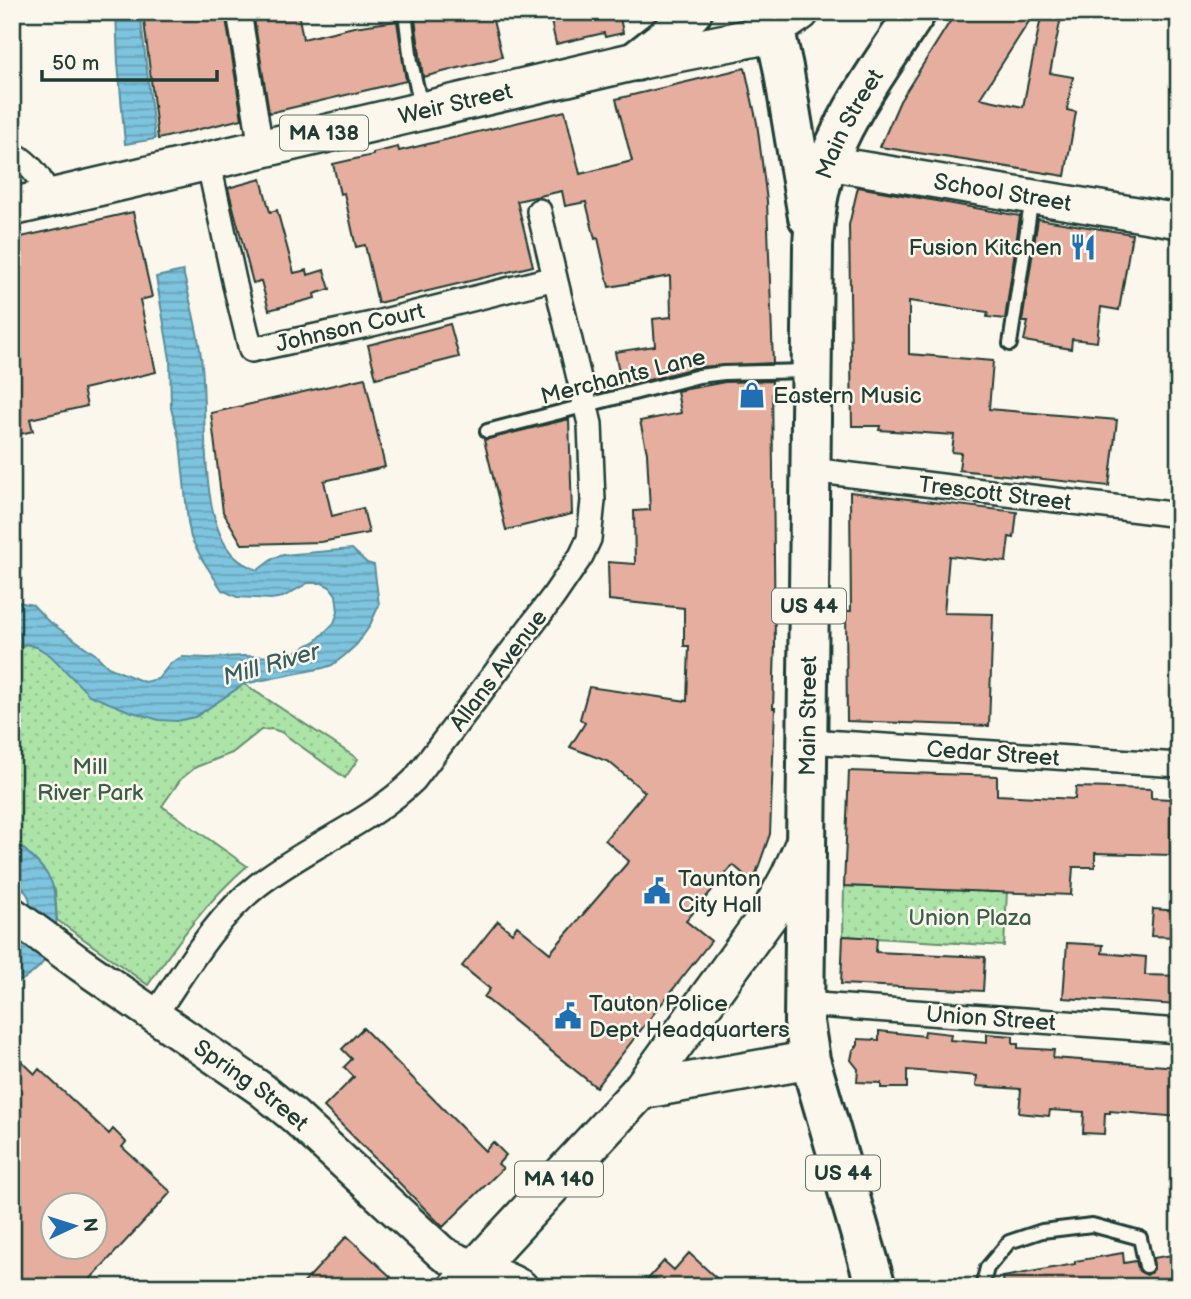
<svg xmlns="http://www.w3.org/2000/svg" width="1191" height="1299" font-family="'Balsamiq Sans',sans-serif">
<defs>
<pattern id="grass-dots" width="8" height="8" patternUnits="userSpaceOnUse" patternTransform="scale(1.75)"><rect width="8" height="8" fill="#ace4a8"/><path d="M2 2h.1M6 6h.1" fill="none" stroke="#94c491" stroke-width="1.8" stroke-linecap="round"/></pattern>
<pattern id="water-rules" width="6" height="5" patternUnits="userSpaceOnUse" patternTransform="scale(1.75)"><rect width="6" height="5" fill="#7ec4df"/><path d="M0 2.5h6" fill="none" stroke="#67a0b6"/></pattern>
</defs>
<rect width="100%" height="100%" fill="#fbf7ec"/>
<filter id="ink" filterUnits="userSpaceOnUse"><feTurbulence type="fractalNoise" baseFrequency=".0143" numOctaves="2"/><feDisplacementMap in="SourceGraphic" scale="14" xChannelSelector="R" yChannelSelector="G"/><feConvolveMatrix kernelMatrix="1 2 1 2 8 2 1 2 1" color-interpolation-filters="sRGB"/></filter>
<g filter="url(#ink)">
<path fill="url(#grass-dots)" stroke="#66906e" stroke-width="2" d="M26,644L37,647L51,655L63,667L115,704L129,711L195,717L244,684L358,759L345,778L281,732L272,729L261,730L232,753L196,767L181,779L162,806L247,866C207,901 178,941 148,985L57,920L55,890L35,860L12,838V650Z
M844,886L1007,892L1004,946L843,936Z"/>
<path fill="url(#water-rules)" stroke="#588e9b" stroke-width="2" d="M116,12H140L155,139L125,144L118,63Z
M183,271C190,302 199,333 202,365C207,414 198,523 235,557C242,564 249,567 258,570L274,558L283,555L352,549L367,563L374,565L379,605L369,627L357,644L344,656L332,665L323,668L244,684L195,717L177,721L159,720L129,711L89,695L51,656L37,647L26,644L12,650V601L33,605L47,620L95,654L108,667L144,682L158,679L171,663L182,657L209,658L243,656L281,657L292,654L316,641L334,623L338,612L336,595L330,587L322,583H308L283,597L271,599L237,597L222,590L202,559L191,538L188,522L180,442L171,408L170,359L156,277Z
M12,838C25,851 41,863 50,879C55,889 55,899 56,911C59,946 45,971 12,985C12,973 9,943 13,934C15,931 18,928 21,925C36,902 31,894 12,878Z"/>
<path fill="#e6ae9e" stroke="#1f3d34" stroke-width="2" fill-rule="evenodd" d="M143,12H225L242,119L158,139Z
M285,12H298L303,39L354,27L397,21L406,81L269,113L254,18Z
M419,12H491L502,57L423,77L415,19L420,18Z
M549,12H619L623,33L605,37L604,33L556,44Z
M956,12H1035L980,98L1023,107L1042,12H1062L1050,73L1073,77L1067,110L1076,112L1065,176L880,147L900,101Z
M745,68L757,123L767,201L773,363L698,367L622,387L615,352L655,346L653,319L671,317L670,276L609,287L598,238L595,239L586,202L565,206L562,191L517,201L533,266L378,303L365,245L356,247L344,193L340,194L333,164L373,155V153L398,147L399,151L565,111L580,174L632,161L616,99Z
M261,179L270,212L277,210L294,273L307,270L308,275L324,270L330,289L314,294L315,298L269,310L261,281L253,283L228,188Z
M858,187L1020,216L1005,319L987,317L988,312L909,301V354L993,361L989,409L1117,420L1109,486L959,470L961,453L952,452L954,435L879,430L880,426H852L849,225Z
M133,212L152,297L140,300L156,372L83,389L87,406L30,419L33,431L12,436V239Z
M1038,219L1132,234L1119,310L1101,307L1097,342L1072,339L1071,349L1024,341L1028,322H1022Z
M450,324L459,357L376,378L368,345Z
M365,378L385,467L324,481L332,516L363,508L369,533L321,542L242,544L223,512L211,413Z
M772,381L775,645L773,708H775L770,834L753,882L733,865L686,921L711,941L596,1087L484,997L490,989L462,966L498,921L512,933L517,926L550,953L629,861L605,840L645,792L609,762L570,747L585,723L580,719L589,687L687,701L689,646H684V608L609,600L608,562L635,564L634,511L650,510L647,453L640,421L681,413L677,391L725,382Z
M569,419L572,514L506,530L484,440Z
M850,492L1017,512L1014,538L1009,537L1006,562L949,556L944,613L993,614L989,726L847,721L846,611H851Z
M849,771L997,776V795L1075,799L1076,787L1151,789V798L1171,799L1170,855L1095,853V867H1073L1071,895L844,886Z
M1153,909L1179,911V934H1176L1175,937L1151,936Z
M843,936L877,938L876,952L985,957L983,991L841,984Z
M1067,943L1103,945L1102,953L1146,957L1145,975L1179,976V1005L1063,998Z
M363,1028L485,1151L493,1142L506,1155L498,1164L503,1168L443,1227L324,1107L354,1077L344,1067L352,1059L342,1049Z
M879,1031L924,1036L925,1031L951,1034L950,1040L987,1043V1034L1013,1036V1044H1018V1048L1054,1050L1053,1058L1179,1067V1117L1110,1111V1113H1105L1104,1134L1083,1133L1084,1112L1050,1110L1049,1116L1019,1113L1021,1089L976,1086L977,1076L907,1070V1088H881V1083L857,1082L858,1069L851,1060L853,1050L858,1045V1039L879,1040Z
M12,1052L35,1074L39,1069L109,1134L113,1129L126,1142L122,1147L171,1192L83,1287H21L12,1279ZM52,1205H94V1247H52Z
M347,1236L391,1277L382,1287H300Z
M689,1253L726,1287H641L664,1261L674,1270Z
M1123,1253L1124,1263L1136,1261L1139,1271L1147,1275L1154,1269L1153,1258L1179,1254V1287H1004L1003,1277L1075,1264V1261Z"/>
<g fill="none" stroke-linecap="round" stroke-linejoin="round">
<g stroke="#1f3d34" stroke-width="18">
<path id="lane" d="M405,12L411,62L422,110
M1010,344L1032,197
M487,431L699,376L724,373L808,371
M982,1287L987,1268L1009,1242L1042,1231L1092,1225L1140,1238L1146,1266"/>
</g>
<g stroke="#1f3d34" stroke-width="28">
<path id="street" d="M239,12L261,148
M12,153C31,164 41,178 49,198
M208,160L235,285L251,350L372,324L555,278
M811,470L1179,515
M808,741L1179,765
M804,1004L1179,1031
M154,1016C185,971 214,919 258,885C307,846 369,824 414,780L553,597L581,556L589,539L593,501L590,424L539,211"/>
</g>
<g stroke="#1f3d34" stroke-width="38">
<g id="secondary">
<path id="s1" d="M828,163L1179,221"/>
<path id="s2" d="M12,914L80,964L261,1089L294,1116L442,1253C467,1268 496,1272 521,1287"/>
</g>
</g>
<g stroke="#1f3d34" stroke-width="42">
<g id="primary">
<path id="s3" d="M12,207L636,61L756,37L775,29L800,12"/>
<path d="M641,1090L810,1060"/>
<path d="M458,1287L641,1090L770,913L790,876L806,840"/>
</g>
</g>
<g stroke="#1f3d34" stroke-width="44">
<g id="highway">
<path d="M771,12L783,67L808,217"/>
<path d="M636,61L673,32L692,12"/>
<path id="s4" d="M876,1287L810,1060L804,1022L813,247C814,223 816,200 823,177C841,118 883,64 916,12"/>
</g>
</g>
<use href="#lane" stroke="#fbf7ec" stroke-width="12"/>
<use href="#street" stroke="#fbf7ec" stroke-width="23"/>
<use href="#secondary" stroke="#fbf7ec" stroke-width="33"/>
<use href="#primary" stroke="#fbf7ec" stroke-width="37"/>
<use href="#highway" stroke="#fbf7ec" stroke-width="38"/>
</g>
</g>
<defs>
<g id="restaurant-bare" transform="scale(2.1)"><path d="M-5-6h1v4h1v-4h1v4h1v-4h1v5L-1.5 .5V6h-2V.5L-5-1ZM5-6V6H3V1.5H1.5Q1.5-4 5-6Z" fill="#1f6fb2" stroke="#fbf7ec" stroke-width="2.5" paint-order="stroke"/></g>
<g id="shop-bare" transform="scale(2.1)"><path d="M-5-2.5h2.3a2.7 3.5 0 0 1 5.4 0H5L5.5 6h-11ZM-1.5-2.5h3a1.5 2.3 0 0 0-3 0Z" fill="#1f6fb2" stroke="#fbf7ec" stroke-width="2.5" paint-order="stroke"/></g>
<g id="civic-bare" transform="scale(2.1)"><path d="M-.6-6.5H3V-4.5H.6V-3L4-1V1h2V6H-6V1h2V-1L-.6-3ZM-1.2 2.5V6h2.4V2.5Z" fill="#1f6fb2" stroke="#fbf7ec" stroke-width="2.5" paint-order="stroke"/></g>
</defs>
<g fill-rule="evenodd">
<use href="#restaurant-bare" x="1083" y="247"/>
<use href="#shop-bare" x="752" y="395"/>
<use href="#civic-bare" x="657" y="891"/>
<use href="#civic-bare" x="568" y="1016"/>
</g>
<g text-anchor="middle" stroke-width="5" stroke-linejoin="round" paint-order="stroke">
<g fill="#fbf7ec" stroke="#61756b" stroke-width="2">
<rect x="280" y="115.5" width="88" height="35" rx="5"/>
<rect x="772" y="588.5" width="74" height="35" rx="5"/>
<rect x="806" y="1155.5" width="74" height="35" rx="5"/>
<rect x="515" y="1161.5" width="88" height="35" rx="5"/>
</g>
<g font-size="21" font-weight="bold" fill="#1f3d34">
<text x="324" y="140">MA 138</text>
<text x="809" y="613">US 44</text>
<text x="843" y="1180">US 44</text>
<text x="559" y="1186">MA 140</text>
</g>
<g font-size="23" fill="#1f3d34" stroke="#fbf7ec">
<text dy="8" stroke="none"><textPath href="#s3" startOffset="455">Weir Street</textPath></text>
<text dy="8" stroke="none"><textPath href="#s4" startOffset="1180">Main Street</textPath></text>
<text dy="8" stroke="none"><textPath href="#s1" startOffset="177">School Street</textPath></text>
<text transform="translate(350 327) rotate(-13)" y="8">Johnson Court</text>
<text transform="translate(623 376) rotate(-14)" y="8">Merchants Lane</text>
<text transform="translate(995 493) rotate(7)" y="8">Trescott Street</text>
<text transform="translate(498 670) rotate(-53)" y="8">Allans Avenue</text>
<text dy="8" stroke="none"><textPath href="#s4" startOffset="581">Main Street</textPath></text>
<text transform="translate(993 753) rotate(4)" y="8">Cedar Street</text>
<text transform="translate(991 1018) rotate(4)" y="8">Union Street</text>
<text dy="8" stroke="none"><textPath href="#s2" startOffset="294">Spring Street</textPath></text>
</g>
<g font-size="23" fill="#1f3d34" stroke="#fbf7ec" text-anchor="start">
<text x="1062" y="255" text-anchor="end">Fusion Kitchen</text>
<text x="773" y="403">Eastern Music</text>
<text x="678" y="886">Taunton<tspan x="678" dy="26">City Hall</tspan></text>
<text x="589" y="1011">Tauton Police<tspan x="589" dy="26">Dept Headquarters</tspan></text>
</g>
<g font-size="23" fill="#3b5e4b" stroke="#fbf7ec">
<text x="90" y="774">Mill<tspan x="90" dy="26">River Park</tspan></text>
<text x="970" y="925">Union Plaza</text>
</g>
<g font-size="24" font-style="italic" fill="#375f5f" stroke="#fbf7ec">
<text transform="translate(271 664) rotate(-16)" y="8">Mill River</text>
</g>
</g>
<rect width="1191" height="1299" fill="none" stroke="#fbf7ec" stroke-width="42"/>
<rect x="21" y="21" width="1149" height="1257" fill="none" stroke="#1f3d34" stroke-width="2.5" filter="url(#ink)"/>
<g transform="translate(74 1226) rotate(86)"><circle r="33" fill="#fbf7ec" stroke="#a3ada2" stroke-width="2"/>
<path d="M0-5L12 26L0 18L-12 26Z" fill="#1f6fb2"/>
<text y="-10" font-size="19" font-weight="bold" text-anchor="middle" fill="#1f3d34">N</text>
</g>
<path d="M42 70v10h175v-10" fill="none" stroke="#1f3d34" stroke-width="3.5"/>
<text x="52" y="70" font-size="21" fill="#1f3d34" stroke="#fbf7ec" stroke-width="5" paint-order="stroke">50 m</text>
</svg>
